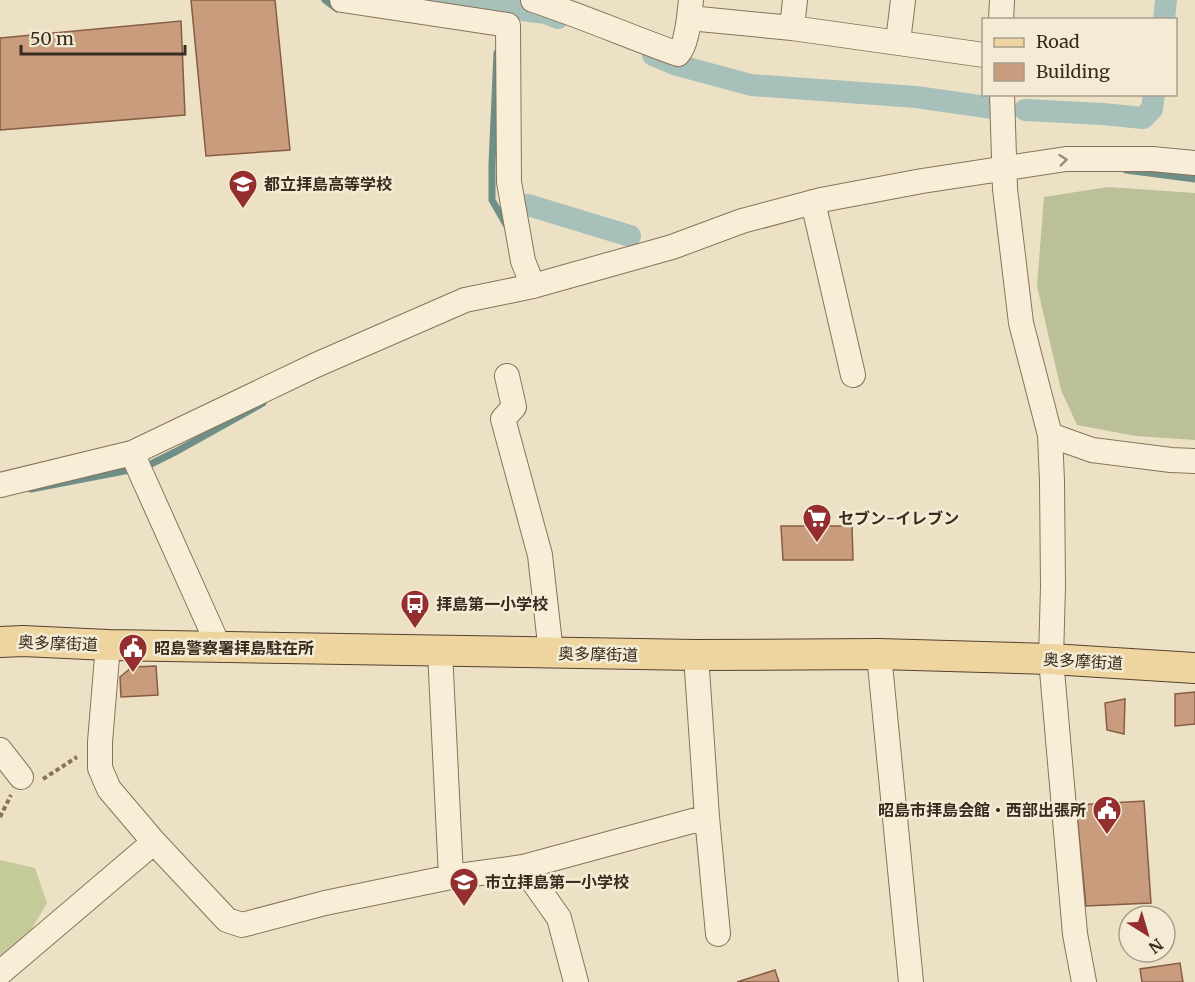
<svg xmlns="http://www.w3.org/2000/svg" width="1195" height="982" font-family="Merriweather,'Noto Sans JP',serif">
<rect width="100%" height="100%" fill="#ede1c5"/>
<path fill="#c5ca99" d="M0,860L35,868L47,903L0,982Z"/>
<path fill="#bbc098" d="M1108,187L1195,193V440L1136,436L1077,425L1061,390L1037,286L1044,197Z"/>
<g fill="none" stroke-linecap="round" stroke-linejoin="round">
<path stroke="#6e8e86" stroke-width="7" d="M325,0L337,9
M497,53L492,164V200L507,226
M1126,170L1195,179
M31,489L145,467L177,451L263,403"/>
<path stroke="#a7c0b9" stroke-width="22" d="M440,0L546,13L558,18
M1164,20L1166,0
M653,55L677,65L751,85L916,97L1000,109
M1025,110L1103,114L1143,118L1152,109L1154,94
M528,205L630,236"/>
</g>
<path fill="#c99c7d" stroke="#855d43" stroke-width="1.5" d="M191,0H275L290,150L206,156Z
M181,21L185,115L0,130V38Z
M781,526H852L853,560H783Z
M156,666L158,695L121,697L120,677L132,667Z
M1195,692V724L1175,726V694Z
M1125,699L1124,734L1107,730L1105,703Z
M1144,801L1151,903L1086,906L1076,805Z
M1180,963L1183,982H1142L1140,969Z
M775,970L779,982H737Z"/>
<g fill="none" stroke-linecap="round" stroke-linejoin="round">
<g stroke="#87735c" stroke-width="26">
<path id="minor" d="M342,0L508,25L509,182L523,261L533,286
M533,0C582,16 630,37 678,54C688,43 689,15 691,0
M689,18L792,28L984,55
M1001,20L1002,0
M792,28L795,0
M898,42L903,0
M1002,94L1005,189L1021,323L1050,435L1052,481L1053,586L1051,659L1075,934L1084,982
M813,202L853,375
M507,376L514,407L503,419L540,555L551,653
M1050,435L1092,450L1171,460L1195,461
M132,453L219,647
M0,485L132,453L316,365L465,300L533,286L672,247L742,221L821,200L922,181L1066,159H1152L1195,163
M108,645L100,742V768L109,789L154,842L227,920L242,925L325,903L451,877L523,867L707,817
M440,651L451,877
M879,654L911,982
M696,655L707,817L718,934
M0,750L21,777
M523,867L559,918L576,982
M0,973L154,842"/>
</g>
<g stroke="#554130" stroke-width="32">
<path id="major" d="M0,642L23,641L108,645L696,655L879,654L1051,659L1195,668"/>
</g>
<path stroke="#87735c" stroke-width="4" stroke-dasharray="4.5 3" stroke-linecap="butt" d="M43,779L77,757
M0,817L11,795"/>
<use href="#minor" stroke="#f8eed8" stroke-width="24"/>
<use href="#major" stroke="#eed59f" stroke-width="30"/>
</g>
<defs><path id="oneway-chevron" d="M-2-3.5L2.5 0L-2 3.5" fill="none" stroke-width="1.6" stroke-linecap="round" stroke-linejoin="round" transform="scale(1.5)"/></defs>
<use stroke="#988c7c" href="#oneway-chevron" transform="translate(1063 160) rotate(-6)"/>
<defs>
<g id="school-pin" transform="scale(1.5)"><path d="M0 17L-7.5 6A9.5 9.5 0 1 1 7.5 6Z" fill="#942e2f" stroke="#f4ebd5"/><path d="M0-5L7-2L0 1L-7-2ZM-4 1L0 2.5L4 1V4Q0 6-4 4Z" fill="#fff"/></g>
<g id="supermarket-pin" transform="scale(1.5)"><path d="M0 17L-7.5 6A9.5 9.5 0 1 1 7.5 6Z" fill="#942e2f" stroke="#f4ebd5"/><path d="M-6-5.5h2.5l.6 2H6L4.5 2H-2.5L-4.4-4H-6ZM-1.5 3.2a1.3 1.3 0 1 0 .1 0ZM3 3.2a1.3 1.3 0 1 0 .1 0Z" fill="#fff"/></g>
<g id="bus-pin" transform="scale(1.5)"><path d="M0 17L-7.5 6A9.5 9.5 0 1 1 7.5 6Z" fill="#942e2f" stroke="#f4ebd5"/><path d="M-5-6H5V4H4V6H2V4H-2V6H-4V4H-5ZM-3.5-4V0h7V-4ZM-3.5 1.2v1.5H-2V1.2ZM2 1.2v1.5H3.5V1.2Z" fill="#fff"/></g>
<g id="civic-pin" transform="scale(1.5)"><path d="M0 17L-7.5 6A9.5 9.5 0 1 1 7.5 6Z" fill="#942e2f" stroke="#f4ebd5"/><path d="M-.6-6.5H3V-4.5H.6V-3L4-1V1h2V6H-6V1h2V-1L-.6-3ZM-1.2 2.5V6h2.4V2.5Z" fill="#fff"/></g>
</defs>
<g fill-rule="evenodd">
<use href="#school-pin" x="243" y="184"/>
<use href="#supermarket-pin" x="817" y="518"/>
<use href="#bus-pin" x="415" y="604"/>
<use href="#civic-pin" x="133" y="648"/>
<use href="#civic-pin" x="1107" y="810"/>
<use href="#school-pin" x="464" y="882"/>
</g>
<g text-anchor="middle" stroke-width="5" stroke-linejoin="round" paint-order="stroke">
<g font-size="16" font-weight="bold" fill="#382b1f" stroke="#f4ebd5" text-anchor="start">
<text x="264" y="190">都立拝島高等学校</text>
<text x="838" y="524">セブン-イレブン</text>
<text x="436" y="610">拝島第一小学校</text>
<text x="154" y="654">昭島警察署拝島駐在所</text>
<text x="1086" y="816" text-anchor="end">昭島市拝島会館・西部出張所</text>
<text x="485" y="888">市立拝島第一小学校</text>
</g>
<g font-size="16" fill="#382b1f" stroke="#f4ebd5">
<text transform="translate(58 643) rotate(2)" y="6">奥多摩街道</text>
<text transform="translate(598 654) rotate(1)" y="6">奥多摩街道</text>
<text transform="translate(1083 661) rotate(3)" y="6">奥多摩街道</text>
</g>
</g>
<rect x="982" y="18" width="195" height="78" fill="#f4ebd5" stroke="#a99e8c" stroke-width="1.5"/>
<rect x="994" y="38" width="30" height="9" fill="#eed59f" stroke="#a99e8c" stroke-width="1.5"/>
<text x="1036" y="48" font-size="18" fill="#382b1f">Road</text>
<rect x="994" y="63" width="30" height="18" fill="#c99c7d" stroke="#a99e8c" stroke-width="1.5"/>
<text x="1036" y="78" font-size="18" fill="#382b1f">Building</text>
<g transform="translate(1147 934) rotate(143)"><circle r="28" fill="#f4ebd5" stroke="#a99e8c" stroke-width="1.5"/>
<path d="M0-4.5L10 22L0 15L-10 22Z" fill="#942e2f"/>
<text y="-9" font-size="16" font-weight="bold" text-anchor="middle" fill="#382b1f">N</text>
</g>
<path d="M21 45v9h164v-9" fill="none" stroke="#382b1f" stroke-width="3"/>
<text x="30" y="45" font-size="18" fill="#382b1f" stroke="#f4ebd5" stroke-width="4.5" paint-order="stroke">50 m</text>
</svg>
